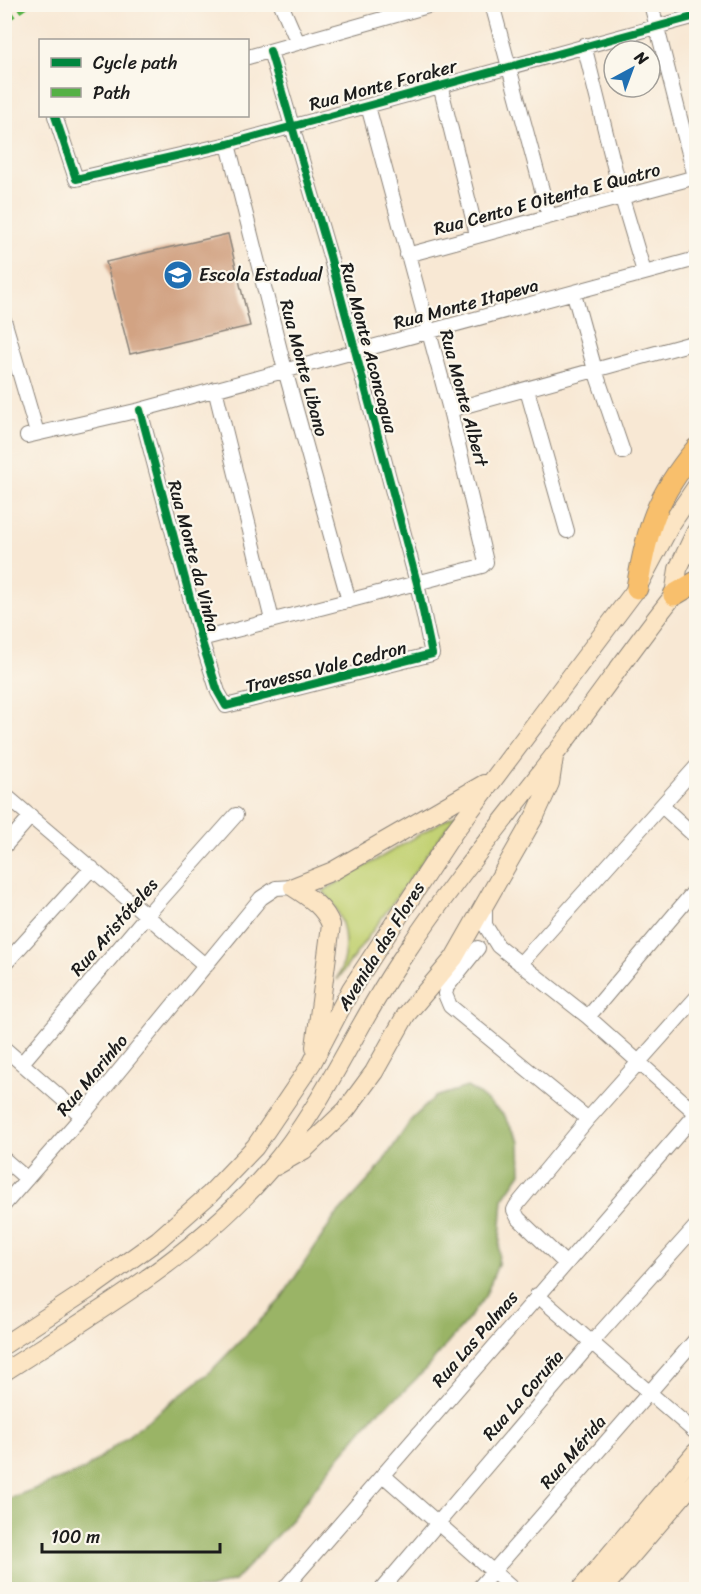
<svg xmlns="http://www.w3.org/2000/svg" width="701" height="1594" font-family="Sriracha,sans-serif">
<rect width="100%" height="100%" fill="#fbf7ec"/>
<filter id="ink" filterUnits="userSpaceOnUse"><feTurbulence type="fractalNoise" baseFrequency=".0167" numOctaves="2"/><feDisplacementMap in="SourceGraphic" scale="12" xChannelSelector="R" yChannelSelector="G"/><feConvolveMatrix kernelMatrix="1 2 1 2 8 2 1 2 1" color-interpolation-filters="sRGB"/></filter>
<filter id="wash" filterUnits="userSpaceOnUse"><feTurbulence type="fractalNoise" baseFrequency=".008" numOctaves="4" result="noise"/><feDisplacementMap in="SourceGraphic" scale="24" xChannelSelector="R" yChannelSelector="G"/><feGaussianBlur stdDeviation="1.35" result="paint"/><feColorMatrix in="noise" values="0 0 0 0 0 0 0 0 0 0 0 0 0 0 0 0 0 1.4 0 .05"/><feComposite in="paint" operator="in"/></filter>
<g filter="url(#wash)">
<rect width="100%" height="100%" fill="#f8e8d4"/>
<path fill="#c3d274" stroke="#707748" stroke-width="1.5" d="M458,812L337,980C351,948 347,917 323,891Z"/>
<path fill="#9ab466" stroke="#5b6841" stroke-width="1.5" d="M467,1087L479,1094L504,1115L520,1142L521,1173L503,1199L498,1264L486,1295L467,1321L424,1371L401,1394L376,1413L331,1467L292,1519L234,1581L209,1589H5V1500L84,1470L210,1372L280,1300L334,1218L376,1172L412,1119L435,1097Z"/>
<g id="blocks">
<path fill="#d2a383" d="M228,234L250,326L130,354L106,262Z"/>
</g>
</g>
<g filter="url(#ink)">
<use href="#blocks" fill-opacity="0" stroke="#8a8278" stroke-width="1.5"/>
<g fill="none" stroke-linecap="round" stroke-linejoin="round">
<g stroke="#8a8278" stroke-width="16">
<path id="street" d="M281,4L298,43
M492,4L549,216
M651,4L695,177
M584,45L622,198L644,272
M248,57L435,4
M440,85L477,235
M55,116L76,179L228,144L696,16
M228,144L285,370L349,601
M407,255L696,177
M574,294L595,370L623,452
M4,320L37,433
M215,389L272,620
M527,390L567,531
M140,410L201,639L218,692L226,706L432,654L417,583L330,256L270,51
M450,410L696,342
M27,436L140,410L696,259
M201,639L482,566L486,562L450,410L368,106
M4,794L206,966
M662,806L696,837
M4,847L31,816
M485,907V925L498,946L588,1017L696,1113
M478,948L447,987L445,994L450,1006L588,1119
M520,964L696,767
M4,965L92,868
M588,1017L696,889
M4,1048L82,1116
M22,1063L147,915L236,815
M4,1159L27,1179
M4,1205L82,1116L261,898L276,888L293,887
M566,1264L518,1218L514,1210L516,1206L588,1119L696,998
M537,1295L696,1433
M383,1475L514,1590
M283,1590L696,1114
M381,1590L592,1342L696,1226
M477,1590L696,1339"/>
</g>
<g stroke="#8a8278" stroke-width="20">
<path id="secondary" d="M293,887L333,871L484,784
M293,887C309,898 324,906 331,925L315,1047
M276,1166L304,1150L346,1110L374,1072L406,1015L454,958L536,814L550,783L554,757
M4,1345L91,1288L158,1240L210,1194L255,1147L312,1063L351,989L454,832L637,588L671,524L696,487
M4,1372C97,1312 197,1255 269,1170C324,1106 355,1027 402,958C448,888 501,824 552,758C594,704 632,648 674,595L678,569L696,531
M580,1590L696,1452
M602,1590L696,1480"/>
</g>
<g stroke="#8a8278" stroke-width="23">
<path id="primary" d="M637,588C647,528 656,497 696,449
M674,595L696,582"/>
</g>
<use href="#street" stroke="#fff" stroke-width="14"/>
<use href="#secondary" stroke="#fce5c4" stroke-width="18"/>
<use href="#primary" stroke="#f8bf6c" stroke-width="21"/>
<path stroke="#55b145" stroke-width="6" stroke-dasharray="12 6" stroke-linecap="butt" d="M4,21L28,4"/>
<g stroke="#fbf7ec" stroke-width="11">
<path id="cycleway" d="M55,116L76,179L228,144L696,16
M140,410L201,639L218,692L226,706L432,654L417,583L330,256L270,51"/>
</g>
<use href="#cycleway" stroke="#00873e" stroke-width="8"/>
</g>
</g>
<defs>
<g id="school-disc" transform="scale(1.5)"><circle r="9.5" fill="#1f6fb2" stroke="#fbf7ec"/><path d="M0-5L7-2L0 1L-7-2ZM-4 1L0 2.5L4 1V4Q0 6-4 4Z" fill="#fff"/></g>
</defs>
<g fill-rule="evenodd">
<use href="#school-disc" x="178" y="275"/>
</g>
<g text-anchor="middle" stroke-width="4.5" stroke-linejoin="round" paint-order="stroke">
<g font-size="18" fill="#1c1c1c" stroke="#fbf7ec">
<text transform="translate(383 85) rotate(-15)" y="6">Rua Monte Foraker</text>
<text transform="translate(547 199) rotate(-15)" y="6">Rua Cento E Oitenta E Quatro</text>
<text transform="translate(466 304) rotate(-15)" y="6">Rua Monte Itapeva</text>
<text transform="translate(369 348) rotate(75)" y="6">Rua Monte Aconcagua</text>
<text transform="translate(304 368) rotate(75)" y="6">Rua Monte Libano</text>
<text transform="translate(464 398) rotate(75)" y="6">Rua Monte Albert</text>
<text transform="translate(194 556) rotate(75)" y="6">Rua Monte da Vinha</text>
<text transform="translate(326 667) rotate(-14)" y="6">Travessa Vale Cedron</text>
<text transform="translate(114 927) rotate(-49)" y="6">Rua Aristóteles</text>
<text transform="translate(381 946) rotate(-58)" y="6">Avenida das Flores</text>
<text transform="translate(92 1075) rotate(-50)" y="6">Rua Marinho</text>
<text transform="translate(475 1339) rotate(-49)" y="6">Rua Las Palmas</text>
<text transform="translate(523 1395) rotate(-49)" y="6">Rua La Coruña</text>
<text transform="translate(573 1452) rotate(-49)" y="6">Rua Mérida</text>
</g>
<g font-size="18" fill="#1c1c1c" stroke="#fbf7ec" text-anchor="start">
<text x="199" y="281">Escola Estadual</text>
</g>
</g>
<rect width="701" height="1594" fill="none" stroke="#fbf7ec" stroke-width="24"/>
<rect x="39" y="39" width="210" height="78" fill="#fbf7ec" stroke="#a29f99" stroke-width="1.5"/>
<rect x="51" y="58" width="30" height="9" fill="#00873e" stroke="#a29f99" stroke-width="1.5"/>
<text x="93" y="69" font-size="18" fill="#1c1c1c">Cycle path</text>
<rect x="51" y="88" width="30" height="9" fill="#55b145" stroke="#a29f99" stroke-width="1.5"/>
<text x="93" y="99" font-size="18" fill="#1c1c1c">Path</text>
<g transform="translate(632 69) rotate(41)"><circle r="28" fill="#fbf7ec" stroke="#a29f99" stroke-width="1.5"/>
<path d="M0-4.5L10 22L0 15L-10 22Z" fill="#1f6fb2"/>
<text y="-9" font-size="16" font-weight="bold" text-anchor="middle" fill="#1c1c1c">N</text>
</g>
<path d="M42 1543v9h178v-9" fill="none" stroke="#1c1c1c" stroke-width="3"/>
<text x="51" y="1543" font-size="18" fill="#1c1c1c" stroke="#fbf7ec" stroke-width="4.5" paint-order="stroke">100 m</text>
</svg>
